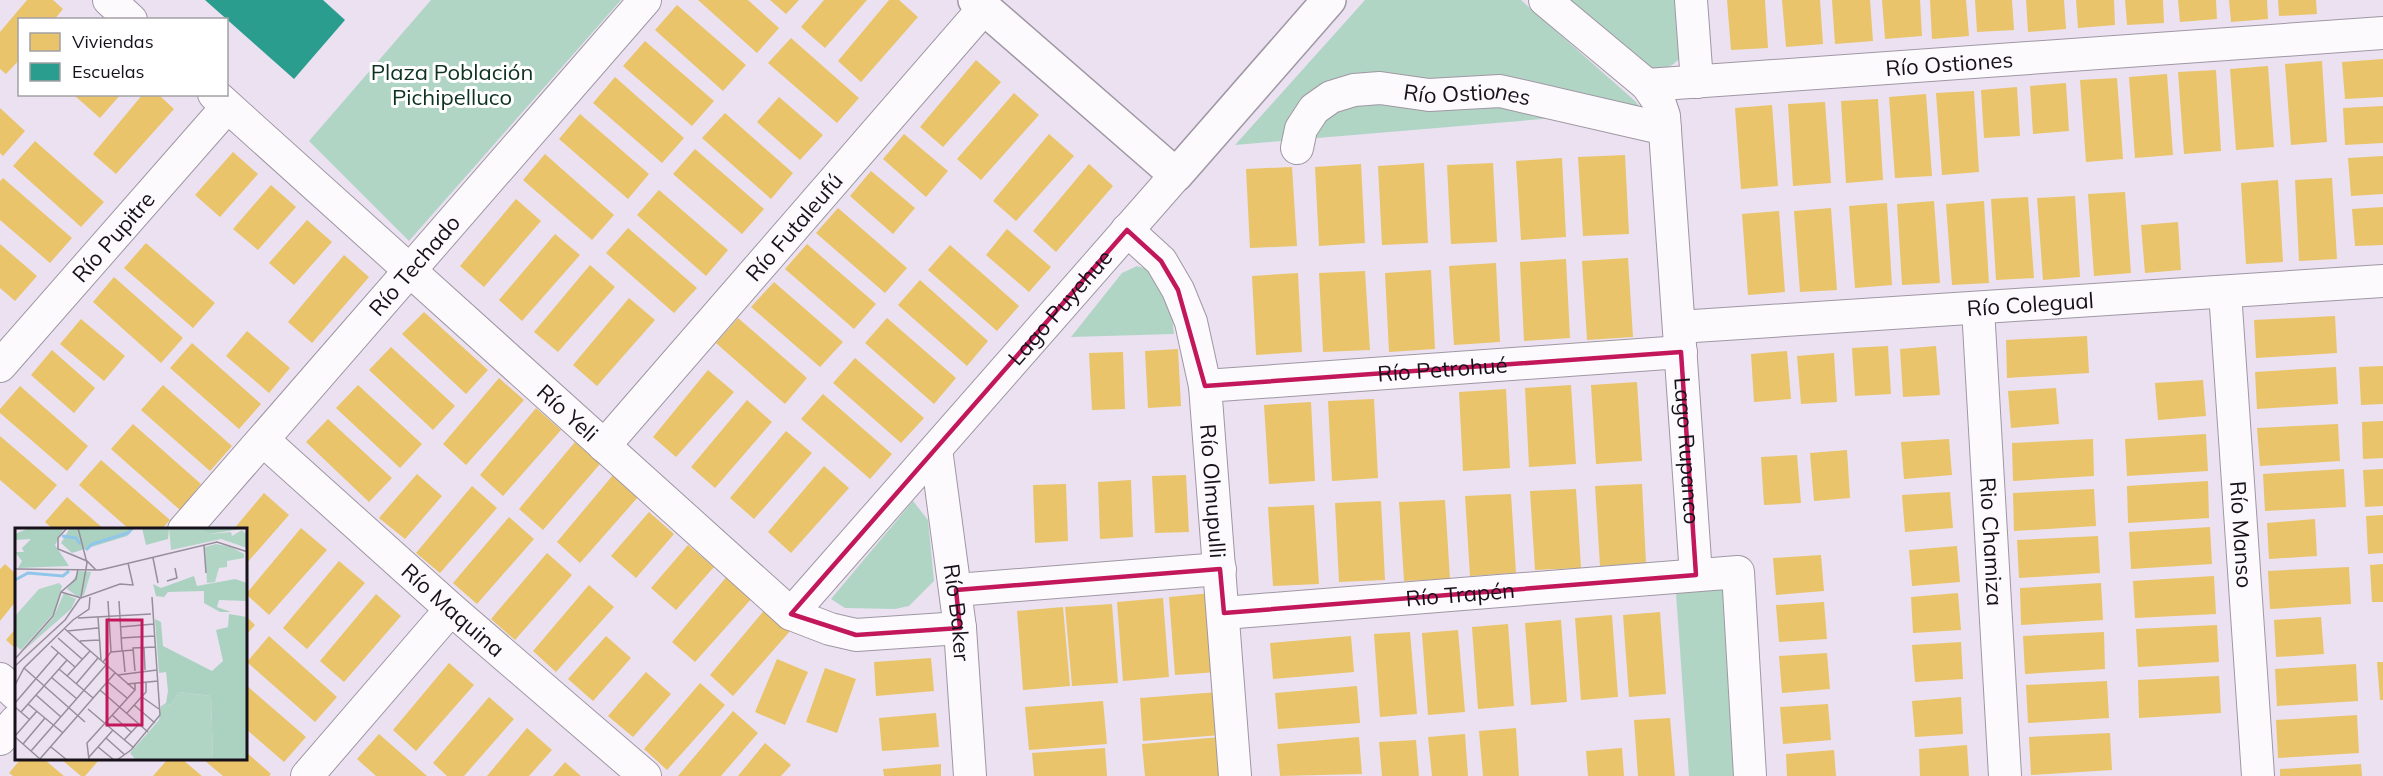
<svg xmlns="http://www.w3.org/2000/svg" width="2383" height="776" font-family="Mulish,sans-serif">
<rect width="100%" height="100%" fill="#ebe1f1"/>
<path fill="#b1d5c5" d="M431,0H621L409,241L309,141Z
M1365,0H1521L1635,101L1639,106L1637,111L1235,145Z
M1561,0H1684C1683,36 1695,70 1648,70Z
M1137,266L1150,270L1171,306L1174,334L1071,337L1122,273Z
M913,501L928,520L934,581L909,606L895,609L845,608L831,599Z
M1717,587L1728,593L1744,776H1689L1676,594L1690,588Z"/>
<path fill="#e9c46a" d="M27,0H53L63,9L54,20H20V59L6,74L0,69V32Z
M698,0H748L779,28L757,53Z
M770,0H799L786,14Z
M824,0H867L825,48L801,27Z
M889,0H899L918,17L861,82L838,61Z
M1727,0H1765L1768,48L1731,50Z
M1782,0H1820L1823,44L1786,47Z
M1832,0H1870L1873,41L1835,44Z
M1882,0H1920L1922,36L1885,39Z
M1930,0H1966L1969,36L1932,39Z
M1975,0H2012L2014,30L1977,32Z
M2026,0H2064L2066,29L2028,32Z
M2076,0H2114L2115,25L2078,28Z
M2125,0H2163L2164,23L2127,25Z
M2178,0H2216L2217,19L2180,22Z
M2229,0H2267L2268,19L2231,22Z
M2278,0H2316L2317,14L2279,16Z
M677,5L746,65L723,91L655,30Z
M791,38L859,98L837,123L768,63Z
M645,41L714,101L692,126L623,66Z
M2383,59V97L2345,99L2342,62Z
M976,60L1001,82L943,147L920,127Z
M2322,61L2327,142L2291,145L2285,64Z
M2268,66L2274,147L2236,150L2230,69Z
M2216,70L2221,151L2184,154L2178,72Z
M2167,74L2173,155L2135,158L2129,77Z
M615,77L684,138L662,163L593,103Z
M2117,78L2123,159L2086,162L2080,80Z
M2066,83L2069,131L2033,134L2030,86Z
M2017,87L2020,136L1984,138L1981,90Z
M1974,91L1979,172L1942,175L1936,93Z
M1014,93L1039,115L981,180L957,159Z
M76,94H121L100,118L75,96Z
M143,94H158L174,109L116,174L93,154Z
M1926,94L1932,176L1895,178L1889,97Z
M779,97L823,135L800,160L757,122Z
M1878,99L1883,180L1846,183L1841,101Z
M1825,102L1831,183L1793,186L1788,104Z
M1772,105L1778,186L1741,189L1735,108Z
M2383,106V143L2345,145L2343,108Z
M0,108L25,131L3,156L0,153Z
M725,113L793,173L771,199L702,138Z
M580,114L649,174L628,199L559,139Z
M904,134L948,171L926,197L883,159Z
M1049,134L1074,156L1016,221L993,201Z
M35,141L104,202L81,227L13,166Z
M695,149L764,209L742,234L673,174Z
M233,152L258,174L220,217L195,195Z
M545,154L614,215L592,240L523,180Z
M1625,155L1629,234L1583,236L1578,157Z
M2383,156V194L2351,196L2348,158Z
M1562,158L1566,237L1521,240L1516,161Z
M1424,163L1428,243L1382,245L1378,166Z
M1493,163L1497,242L1451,244L1447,165Z
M1089,164L1113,186L1056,252L1033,231Z
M1361,164L1365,243L1319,246L1315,167Z
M1292,167L1297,246L1250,248L1246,169Z
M871,171L915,208L893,234L850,196Z
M3,178L72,238L50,263L0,220V181Z
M2332,178L2337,259L2299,261L2295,180Z
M2278,180L2283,262L2246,264L2241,183Z
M271,185L296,207L258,250L233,229Z
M659,190L728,250L706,276L637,215Z
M2125,192L2131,273L2094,276L2088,194Z
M2075,196L2080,277L2043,280L2037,198Z
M2028,197L2034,278L1996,280L1991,199Z
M516,199L541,221L484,287L460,266Z
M1934,201L1940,283L1902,285L1897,204Z
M1984,201L1989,283L1952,285L1946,204Z
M1887,203L1892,285L1855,288L1849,206Z
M2383,207V245L2355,246L2352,209Z
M838,208L907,268L885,293L816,233Z
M1831,208L1837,290L1800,292L1794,211Z
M1779,211L1785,292L1748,295L1742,214Z
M307,220L332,242L294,285L269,263Z
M2178,222L2181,270L2145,273L2141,225Z
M628,228L697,288L674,313L606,253Z
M1007,229L1051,267L1029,292L986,255Z
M555,234L580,255L522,321L499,300Z
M146,243L215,303L193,328L124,268Z
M0,244L37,276L15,301L0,288Z
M807,244L876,304L854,329L785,269Z
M950,245L1019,306L997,331L928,270Z
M344,255L369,277L312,343L288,322Z
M1628,258L1633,337L1587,340L1582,261Z
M1566,259L1570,338L1524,341L1520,262Z
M1496,263L1500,342L1454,345L1449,266Z
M590,265L615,287L558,352L534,332Z
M1431,270L1435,349L1389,352L1385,273Z
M1365,271L1370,350L1323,352L1319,273Z
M1298,273L1302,352L1256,355L1252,276Z
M114,277L183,338L161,363L93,302Z
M920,280L988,341L967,366L898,305Z
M774,282L843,342L820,367L751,307Z
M629,298L655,320L597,386L573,365Z
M424,312L488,370L466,394L402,334Z
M2335,316L2337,353L2256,358L2254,320Z
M738,318L807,378L785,404L716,343Z
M887,318L956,378L934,404L865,343Z
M81,319L125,356L104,381L60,344Z
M247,331L290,368L269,393L226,356Z
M2087,336L2089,373L2007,378L2006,340Z
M192,343L261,404L239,429L170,368Z
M1888,346L1891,394L1855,396L1852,348Z
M1936,346L1940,395L1903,397L1900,349Z
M391,347L455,406L433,430L369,370Z
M1178,349L1181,406L1148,408L1145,351Z
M52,350L95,388L74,413L31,375Z
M1787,351L1791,399L1754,402L1751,354Z
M1123,352L1125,409L1092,410L1089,353Z
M1834,353L1837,402L1801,404L1797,356Z
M855,358L924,418L901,443L833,383Z
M2383,366V404L2361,405L2359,367Z
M2336,367L2338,404L2257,409L2255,372Z
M708,370L734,392L676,457L653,437Z
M499,378L524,400L466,465L443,444Z
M2203,380L2206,416L2158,420L2155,383Z
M1637,382L1642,461L1596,464L1591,385Z
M163,385L232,446L210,471L141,410Z
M358,385L422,444L400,468L336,408Z
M1571,385L1576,464L1529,467L1525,388Z
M20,386L88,446L67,471L0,413V409Z
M2056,388L2059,424L2011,428L2008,391Z
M1506,389L1510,468L1463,471L1459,392Z
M823,394L892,454L870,479L801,419Z
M1374,399L1378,478L1332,481L1328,401Z
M747,400L772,422L715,488L691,467Z
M1311,402L1315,481L1269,484L1264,405Z
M536,408L561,430L503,496L480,475Z
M328,419L392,478L369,502L306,442Z
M2383,421V458L2363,459L2362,422Z
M133,424L201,484L180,510L111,449Z
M2338,424L2340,461L2260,466L2257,428Z
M786,431L812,453L754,519L730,498Z
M2206,434L2208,471L2127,476L2125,439Z
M0,436L57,485L35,510L0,480Z
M1949,439L1952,475L1904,479L1901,442Z
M2093,439L2094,476L2013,481L2012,443Z
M575,442L600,464L543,530L519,509Z
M1847,450L1850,498L1814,501L1810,453Z
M1797,455L1801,503L1764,505L1761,457Z
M101,460L170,520L161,530H130L79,485Z
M824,466L849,488L791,553L768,532Z
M2344,469L2346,507L2265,511L2263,474Z
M2383,469V506L2365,507L2363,470Z
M417,474L442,496L405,539L379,518Z
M613,475L638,497L580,563L557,542Z
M1186,475L1189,532L1155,533L1152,476Z
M1131,480L1133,537L1100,539L1098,482Z
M2208,481L2209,518L2128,523L2127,486Z
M1066,484L1068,541L1035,543L1033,485Z
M1642,484L1646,563L1600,566L1595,486Z
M472,486L497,508L440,573L416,553Z
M1576,489L1581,568L1535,570L1530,491Z
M2094,489L2096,526L2014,531L2013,493Z
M1950,492L1953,528L1905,532L1902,495Z
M264,493L289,515L246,564V530H233Z
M1511,494L1516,573L1470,576L1465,496Z
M67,497L105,530H54L45,522Z
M1445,500L1450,579L1404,581L1399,502Z
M1381,501L1385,580L1339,582L1335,503Z
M1314,505L1319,584L1273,586L1268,507Z
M649,512L674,534L636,578L611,556Z
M2383,515V553L2368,554L2366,516Z
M509,517L534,539L477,604L453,583Z
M2315,519L2317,556L2269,559L2267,523Z
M2210,527L2212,564L2131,569L2129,532Z
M301,528L327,550L269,615L246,594Z
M2098,536L2100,573L2019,578L2017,540Z
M688,545L714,567L676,610L651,588Z
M1957,546L1960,582L1912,586L1909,550Z
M547,553L572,575L515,640L491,619Z
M1821,555L1824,591L1776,595L1773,558Z
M339,561L365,583L307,649L283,628Z
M5,564L16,574V601L0,621V569Z
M2383,564V602H2372L2370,565Z
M2349,567L2351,604L2270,609L2268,571Z
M728,575L753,597L695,662L672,642Z
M2214,576L2216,614L2135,618L2133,581Z
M2101,583L2103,620L2021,625L2020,588Z
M589,585L614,607L556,672L533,651Z
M1212,593L1218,672L1175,675L1169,597Z
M1958,593L1961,630L1913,633L1911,597Z
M376,594L401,616L344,682L320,661Z
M1163,598L1169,677L1123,681L1117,602Z
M1824,602L1827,639L1779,642L1776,605Z
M1112,604L1118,683L1072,686L1065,607Z
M1063,607L1070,686L1023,690L1017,611Z
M766,608L791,630L733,696L710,675Z
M1660,612L1666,694L1629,697L1623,615Z
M1612,615L1618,697L1581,700L1575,618Z
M246,616L255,625L246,635Z
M2321,617L2324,654L2276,657L2274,620Z
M1561,620L1567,702L1531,705L1525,623Z
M1508,624L1514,706L1478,709L1472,627Z
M2217,625L2219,662L2138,667L2136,629Z
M16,628V649L6,640Z
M1458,630L1465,712L1428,715L1422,633Z
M1410,632L1417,714L1380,717L1374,634Z
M2104,632L2105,669L2025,674L2023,636Z
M269,636L337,697L315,722L247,662Z
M606,636L631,658L593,701L568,679Z
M1351,636L1354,672L1273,679L1270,643Z
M1961,642L1963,679L1915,682L1912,645Z
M1827,653L1830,689L1782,693L1779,656Z
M931,658L934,691L876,696L874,662Z
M777,659L808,672L785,725L755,712Z
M2377,662H2383V700H2380Z
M449,663L474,685L416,751L393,730Z
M2356,664L2358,701L2277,706L2275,669Z
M825,668L856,679L837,733L806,722Z
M646,672L671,694L633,737L608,716Z
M2219,676L2221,713L2139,718L2138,680Z
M2107,681L2109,718L2028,723L2026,685Z
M700,683L725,705L667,770L644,749Z
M246,685L306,737L284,762L246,729Z
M1357,686L1360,723L1278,729L1275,693Z
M1218,692L1221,735L1143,741L1140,698Z
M489,697L514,719L464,776H447L433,763Z
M1961,697L1963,734L1915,737L1912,701Z
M1103,701L1107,744L1029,750L1025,707Z
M1828,704L1831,740L1783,744L1780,707Z
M733,711L758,733L721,776H678Z
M936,713L939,747L882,751L879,718Z
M2357,715L2359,753L2278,758L2276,720Z
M1670,718L1675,776H1638L1634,720Z
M527,728L552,750L529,776H487Z
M1516,728L1519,776H1483L1479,731Z
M2110,733L2112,770L2031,775L2029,737Z
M379,734L427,776H376L357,759Z
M1465,734L1468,776H1432L1428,737Z
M1220,737L1223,776H1145L1142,744Z
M1359,737L1362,774L1280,776L1277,744Z
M1416,740L1419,776H1382L1379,742Z
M765,743L791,765L781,776H738Z
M1967,745L1969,776H1920L1919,749Z
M1105,748L1107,776H1034L1032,753Z
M1622,748L1624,776H1588L1586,751Z
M1834,750L1836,776H1787L1786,754Z
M246,752L271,774L269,776H223L204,760H246Z
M20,760H45L64,776H13L9,773Z
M62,760H99L85,776H81Z
M167,760H183L202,776H153Z
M565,762L581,776H553Z
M941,764V776H884L883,769Z
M2361,764L2362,776H2280V769Z"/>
<path fill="#2a9d8f" d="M205,0H323L345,20L294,79Z"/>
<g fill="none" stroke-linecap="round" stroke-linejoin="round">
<g stroke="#9f97a3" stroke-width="34">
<g id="minor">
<path d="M109,0L131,20"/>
<path id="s1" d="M1545,0L1647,85L1660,104L1664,116L1696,575"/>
<path d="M1691,0L1697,82"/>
<path id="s2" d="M1647,85L2383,33"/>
<path id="s3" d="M214,94L791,614L830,629L856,635L960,628"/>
<path id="s4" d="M1297,148L1301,129L1314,109L1331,97L1354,90L1380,88L1429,95L1500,91L1665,129"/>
<path id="s5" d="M1127,230L1161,261L1178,290L1191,322L1205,386L1235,776"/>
<path id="s6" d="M2225,292L2258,776"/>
<path id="s7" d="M1978,308L2005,776"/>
<path id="s8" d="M1679,327L2383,281"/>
<path id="s9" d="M0,366L227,107"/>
<path id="s10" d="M1205,386L1681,352"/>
<path id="s11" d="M263,440L451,609L645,776"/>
<path id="s12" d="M604,446L984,8"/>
<path id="s13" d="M936,449L960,628L970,776"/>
<path id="s14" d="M184,530L645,0"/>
<path d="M956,590L1220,569"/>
<path id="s15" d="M1224,613L1738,572L1750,776"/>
<path id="s16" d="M791,614L1176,175"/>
<path d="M0,679L16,694"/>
<path d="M0,739L16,721"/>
<path d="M307,776L451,609"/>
</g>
</g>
<g stroke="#9f97a3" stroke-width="36">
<path id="tertiary" d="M975,0L1176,175L1329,0"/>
</g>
<use href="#minor" stroke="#fcfafd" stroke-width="32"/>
<use href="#tertiary" stroke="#fcfafd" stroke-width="33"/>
</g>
<path fill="none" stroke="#c2185b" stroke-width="4.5" stroke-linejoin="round" d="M1127,230L1161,261L1178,290L1205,386L1681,352L1696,575L1224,613L1220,569L956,590L960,628L856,635L791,614Z"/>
<g text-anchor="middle" stroke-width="6" stroke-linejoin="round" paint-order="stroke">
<g font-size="22" fill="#17111b" stroke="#fff">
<text dy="8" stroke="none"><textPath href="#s2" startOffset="303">Río Ostiones</textPath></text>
<text dy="8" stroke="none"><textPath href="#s4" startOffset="202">Río Ostiones</textPath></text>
<text dy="8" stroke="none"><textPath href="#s12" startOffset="290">Río Futaleufú</textPath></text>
<text dy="8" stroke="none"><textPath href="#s9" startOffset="172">Río Pupitre</textPath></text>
<text dy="8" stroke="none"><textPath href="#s14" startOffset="351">Río Techado</textPath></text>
<text dy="8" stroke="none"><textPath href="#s8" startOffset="352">Río Colegual</textPath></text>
<text dy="8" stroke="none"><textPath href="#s16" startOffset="408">Lago Puyehue</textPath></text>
<text dy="8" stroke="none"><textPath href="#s10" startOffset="238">Río Petrohué</textPath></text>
<text dy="8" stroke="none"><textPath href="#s3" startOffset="476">Río Yeli</textPath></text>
<text dy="8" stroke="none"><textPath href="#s1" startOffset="504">Lago Rupanco</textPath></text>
<text dy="8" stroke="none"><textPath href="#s5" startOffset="285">Río Olmupulli</textPath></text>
<text dy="8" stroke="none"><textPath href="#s6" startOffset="243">Río Manso</textPath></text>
<text dy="8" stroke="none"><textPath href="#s7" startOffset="234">Rio Chamiza</textPath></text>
<text dy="8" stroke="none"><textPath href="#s15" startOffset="237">Río Trapén</textPath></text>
<text dy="8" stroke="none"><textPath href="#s11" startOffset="255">Río Maquina</textPath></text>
<text dy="8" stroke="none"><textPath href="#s13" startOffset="165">Río Baker</textPath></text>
</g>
<g font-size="22" fill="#0e3220" stroke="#fff">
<text x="452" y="80">Plaza Población<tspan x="452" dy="25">Pichipelluco</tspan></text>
</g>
</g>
<g transform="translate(15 528)">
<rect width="232" height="232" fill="#ebe1f1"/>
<path d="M154,0H179L194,6L216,4L217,8L227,2L232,7V20L206,11L156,22ZM201,16L216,19L229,26V30L212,33V39L204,40L200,54L192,55L190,19ZM64,43L76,44L69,67L63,69L52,61ZM44,55L47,58L39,85L6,122L0,117V88L24,61ZM49,65L61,71L56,81L8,123L38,90ZM164,164L196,168L198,232H121L115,225L144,192L146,178L156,176Z" fill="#b1d5c5"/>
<path d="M14,0H49L40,17L54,38L3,40L7,33L0,24H9L7,20L16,11L0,12V6ZM55,0H120L112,8L57,25L46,15ZM127,0H154L153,11L131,17ZM179,0L199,1L233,0L194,6ZM179,48L182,58L220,51L232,55V73L204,72L202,79L216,84H205L189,75V63L153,64L149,69L141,68L138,56L146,60ZM214,86L232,89V232H198L196,168L164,164L156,176L146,178L151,175L153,163L151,144L144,145L140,91L146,94L148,118L197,143L208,133L201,102L213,99Z" fill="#abd2c1"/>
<path fill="none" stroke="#8fc6e9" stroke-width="3" d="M47,8L61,10L65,16M71,22L77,16L113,5L117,0M0,52L13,45L48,48L54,43"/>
<path fill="none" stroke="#968e9b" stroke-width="1.5" d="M52,0L43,10V21L72,33L81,42M189,17L191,45M138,30L143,55M0,41L85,42L202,14L233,24M152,53L162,50L160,40M46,64L66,70L105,56L118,57L113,35M104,73L107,123M83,89L86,132M63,90L136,86M105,99L139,96M50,101L120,162M52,103L83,100M43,110L67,131M106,110L139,108M65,113L84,112M36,118L60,139M129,120L130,142M108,123L110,144M96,124L118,122M0,131L38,88L46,64L61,51L63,41M88,134L96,124L93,73M0,138L50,92L66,69L72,35L63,0M9,140L70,194M44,141L78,170M120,143L118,120L140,119M103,147L142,142M52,148L75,123M36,149L62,171M93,154L112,170M61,156L83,130M112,156L143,153M0,157L9,140L58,92L74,81L75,69M85,162L133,204M21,167L46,189M127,169L144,181M0,175L43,125M13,176L48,205M119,177L140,195M0,179L14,191M73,181L119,220M6,184L52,132M112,185L131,164V154M97,187L116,204M0,208L22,183M0,209L25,231M91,210L110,227M109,212L124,196M8,216L30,190M36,219L52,232M83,219L99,232M16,223L91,137M74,229L98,202M24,232L100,145M74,232L72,215L120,162V155M102,232L116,222L145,187L137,69"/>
<path fill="#c2185b" fill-opacity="0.15" stroke="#c2185b" stroke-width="3" d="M92,92H127V197H92Z"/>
<rect width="232" height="232" fill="none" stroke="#17111b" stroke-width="3"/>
</g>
<rect x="18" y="18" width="210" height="78" fill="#ffffff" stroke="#a2a0a4" stroke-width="1.5"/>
<rect x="30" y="33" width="30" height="18" fill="#e9c46a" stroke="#a2a0a4" stroke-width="1.5"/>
<text x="72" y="48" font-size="18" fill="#17111b">Viviendas</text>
<rect x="30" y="63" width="30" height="18" fill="#2a9d8f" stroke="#a2a0a4" stroke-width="1.5"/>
<text x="72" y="78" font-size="18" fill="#17111b">Escuelas</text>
</svg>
